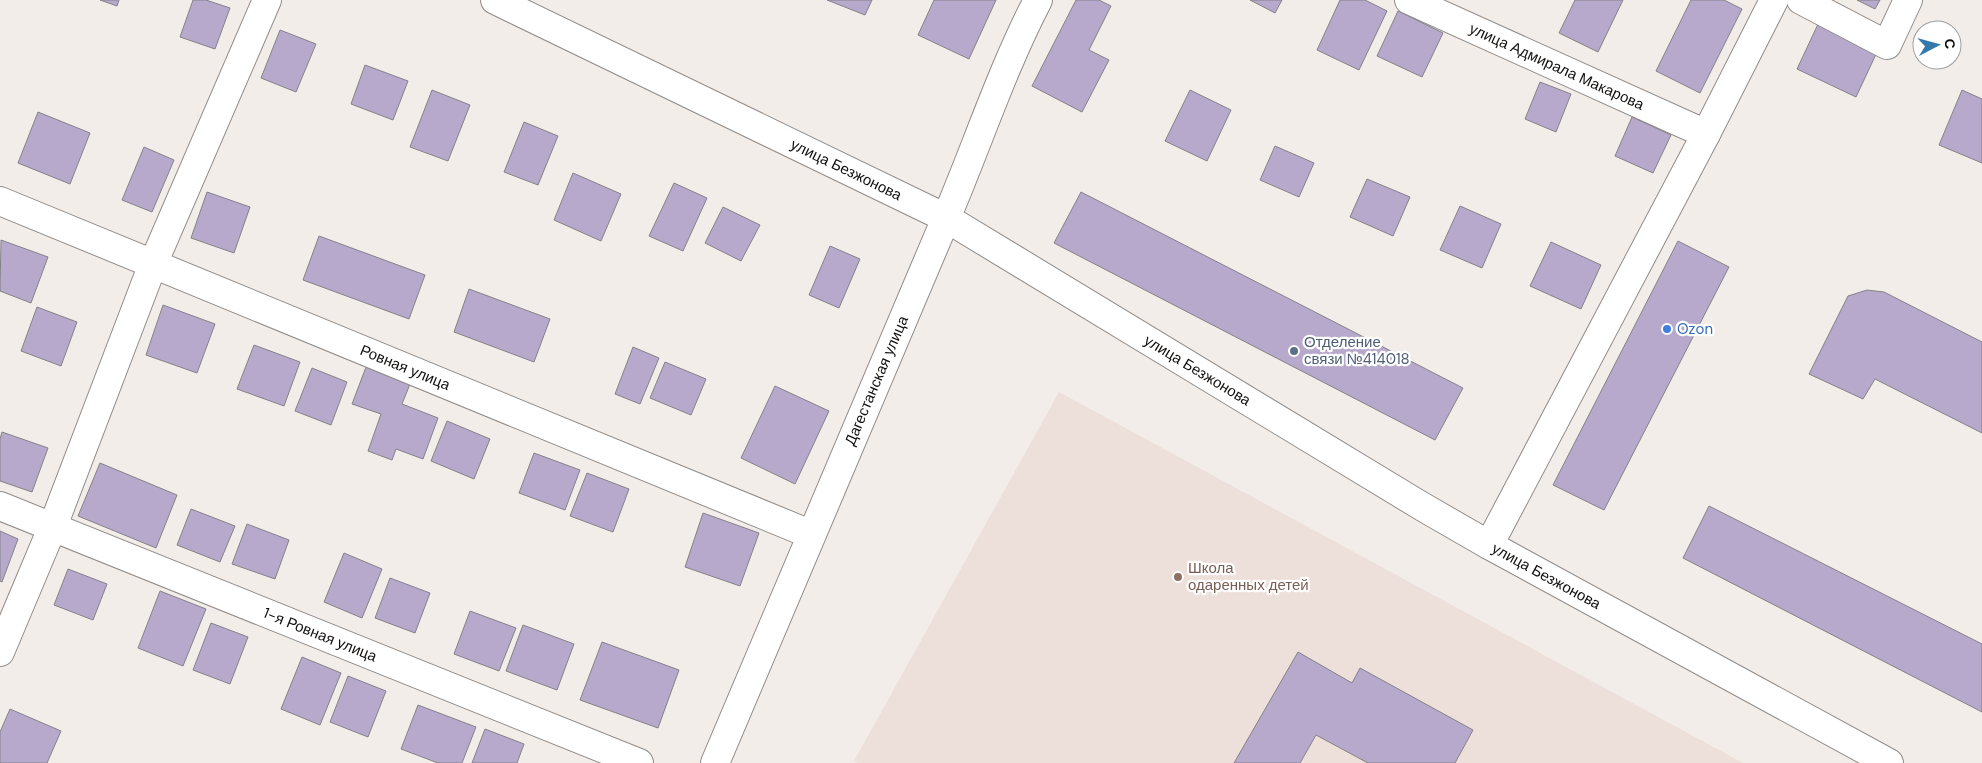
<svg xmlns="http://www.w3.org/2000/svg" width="1982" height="763" font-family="'DM Sans',sans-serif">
<rect width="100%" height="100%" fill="#f3edea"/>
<path fill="#eddfd9" d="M1059,392L1743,763H858L854,761Z"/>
<path fill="#b6a9cb" stroke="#848287" d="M100,0H119L117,6Z
M193,0H206L230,8L215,49L180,37Z
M827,0H872L865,15Z
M934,0H996L969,59L918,35Z
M1076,0H1099L1111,6L1089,50L1109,60L1082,112L1032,86Z
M1250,0H1282L1275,13Z
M1340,0H1365L1387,11L1359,70L1317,50Z
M1575,0H1623L1598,52L1559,33Z
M1691,0H1724L1742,9L1700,93L1656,71Z
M1857,0H1880L1875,9Z
M1398,11L1443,33L1422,77L1377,56Z
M1819,22L1878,50L1856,97L1797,69Z
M280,30L316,44L296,92L261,78Z
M365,65L408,81L393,120L351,104Z
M1540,82L1571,94L1556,132L1525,119Z
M432,90L470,105L448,161L410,147Z
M1190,90L1231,110L1207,161L1165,141Z
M1962,90L1982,99V163L1939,145Z
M38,112L90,133L70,184L18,163Z
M1632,117L1671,135L1653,173L1615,156Z
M524,122L558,136L538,185L504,172Z
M1275,146L1314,163L1299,197L1260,180Z
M144,147L174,160L152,212L122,200Z
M573,173L621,194L601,241L554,220Z
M1367,179L1410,197L1393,236L1350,217Z
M674,183L707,198L683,251L649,236Z
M207,192L250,207L234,253L191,238Z
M1081,192L1463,388L1435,440L1054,243Z
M1460,206L1501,224L1482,268L1440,250Z
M723,207L760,225L741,261L705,243Z
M319,236L425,275L409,319L303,280Z
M1,240L48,257L31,303L0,291Z
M1678,241L1729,267L1604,510L1553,485Z
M1551,242L1601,265L1581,309L1530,286Z
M830,246L860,259L839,308L809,295Z
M469,289L550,319L534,362L454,332Z
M1867,290L1884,292L1982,342V433L1875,379L1863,399L1809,374L1848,296Z
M163,305L215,324L197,373L146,355Z
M37,307L77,322L61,366L21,351Z
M254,345L300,362L284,406L237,389Z
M633,347L659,358L640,404L615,394Z
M665,362L706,379L691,415L650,398Z
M366,367L410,384L402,404L438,418L423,459L396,449L392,460L368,451L381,414L352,404Z
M312,368L347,382L331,425L295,411Z
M775,386L829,411L795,484L741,458Z
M447,421L490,439L474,479L431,461Z
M2,432L48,448L32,492L0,481V439Z
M534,453L580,470L565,510L519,493Z
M100,463L177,495L156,548L78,516Z
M587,473L629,489L613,532L570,516Z
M1709,506L1982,644V712L1683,558Z
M191,509L235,526L220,562L177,545Z
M703,513L759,533L740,586L685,567Z
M247,524L289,540L275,579L232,564Z
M0,531L18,539L2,582L0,581Z
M344,553L382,569L362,618L324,602Z
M68,569L107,584L93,620L54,605Z
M390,578L430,593L415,633L375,618Z
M160,591L206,609L183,666L138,648Z
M470,611L516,628L499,671L454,654Z
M211,623L248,637L230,684L193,670Z
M523,625L574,644L557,690L506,671Z
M602,642L679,670L658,728L580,700Z
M1298,652L1352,683L1360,668L1473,730L1455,763H1368L1316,735L1300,763H1234Z
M302,657L341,673L320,725L281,709Z
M348,676L386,691L368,737L330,722Z
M418,705L476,727L462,763H438L401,749Z
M10,709L61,731L47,763H0V732Z
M485,729L524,744L517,763H472Z"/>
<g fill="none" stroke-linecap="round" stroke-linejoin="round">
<g stroke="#918c89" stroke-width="30">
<g id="minor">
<path id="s1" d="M495,0L946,218L1423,507L1489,545L1889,763"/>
<path id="s2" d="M1409,0L1706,134"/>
<path d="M1801,0L1887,45L1908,0"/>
<path id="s3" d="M0,201L810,534"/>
<path id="s4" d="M0,506L639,763"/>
<path d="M1489,545L1706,134L1774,0"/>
<path d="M0,652L53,526L153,264L267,0"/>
<path id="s5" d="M715,763C790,582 867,402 944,223C976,149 1001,71 1038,0"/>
</g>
</g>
<use href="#minor" stroke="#fff" stroke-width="28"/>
</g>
<circle fill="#3f7fe0" stroke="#fff" stroke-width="2" cx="1667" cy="329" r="5"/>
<circle fill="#5c6f8a" stroke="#fff" stroke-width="2" cx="1294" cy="351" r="5"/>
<circle fill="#8d6e63" stroke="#fff" stroke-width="2" cx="1178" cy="577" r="5"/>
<g text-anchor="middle" stroke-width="4.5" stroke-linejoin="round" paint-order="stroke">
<g font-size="15" fill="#12100f" stroke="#fff">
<text dy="5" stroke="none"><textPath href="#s2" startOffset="162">улица Адмирала Макарова</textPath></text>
<text dy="5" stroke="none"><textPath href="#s1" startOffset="390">улица Безжонова</textPath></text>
<text dy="5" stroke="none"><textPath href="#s3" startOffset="438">Ровная улица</textPath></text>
<text dy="5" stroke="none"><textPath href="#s1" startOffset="795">улица Безжонова</textPath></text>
<text dy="5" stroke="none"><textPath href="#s5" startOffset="415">Дагестанская улица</textPath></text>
<text dy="5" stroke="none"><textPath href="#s1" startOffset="1200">улица Безжонова</textPath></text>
<text dy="5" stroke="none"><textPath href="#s4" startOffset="345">1-я Ровная улица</textPath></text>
</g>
<g font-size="15" fill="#366cbe" stroke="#fff" text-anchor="start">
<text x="1677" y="334">Ozon</text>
</g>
<g font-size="15" fill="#4e5e75" stroke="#fff" text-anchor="start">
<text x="1304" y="347">Отделение<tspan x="1304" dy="17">связи №414018</tspan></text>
</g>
<g font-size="15" fill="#785e54" stroke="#fff" text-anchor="start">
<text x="1188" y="573">Школа<tspan x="1188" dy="17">одаренных детей</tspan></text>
</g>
</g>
<g transform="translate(1937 45) rotate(84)"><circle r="24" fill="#ffffff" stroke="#a09f9f"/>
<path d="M0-4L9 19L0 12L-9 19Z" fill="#3378ad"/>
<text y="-8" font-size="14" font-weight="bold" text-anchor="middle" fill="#12100f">С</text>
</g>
</svg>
